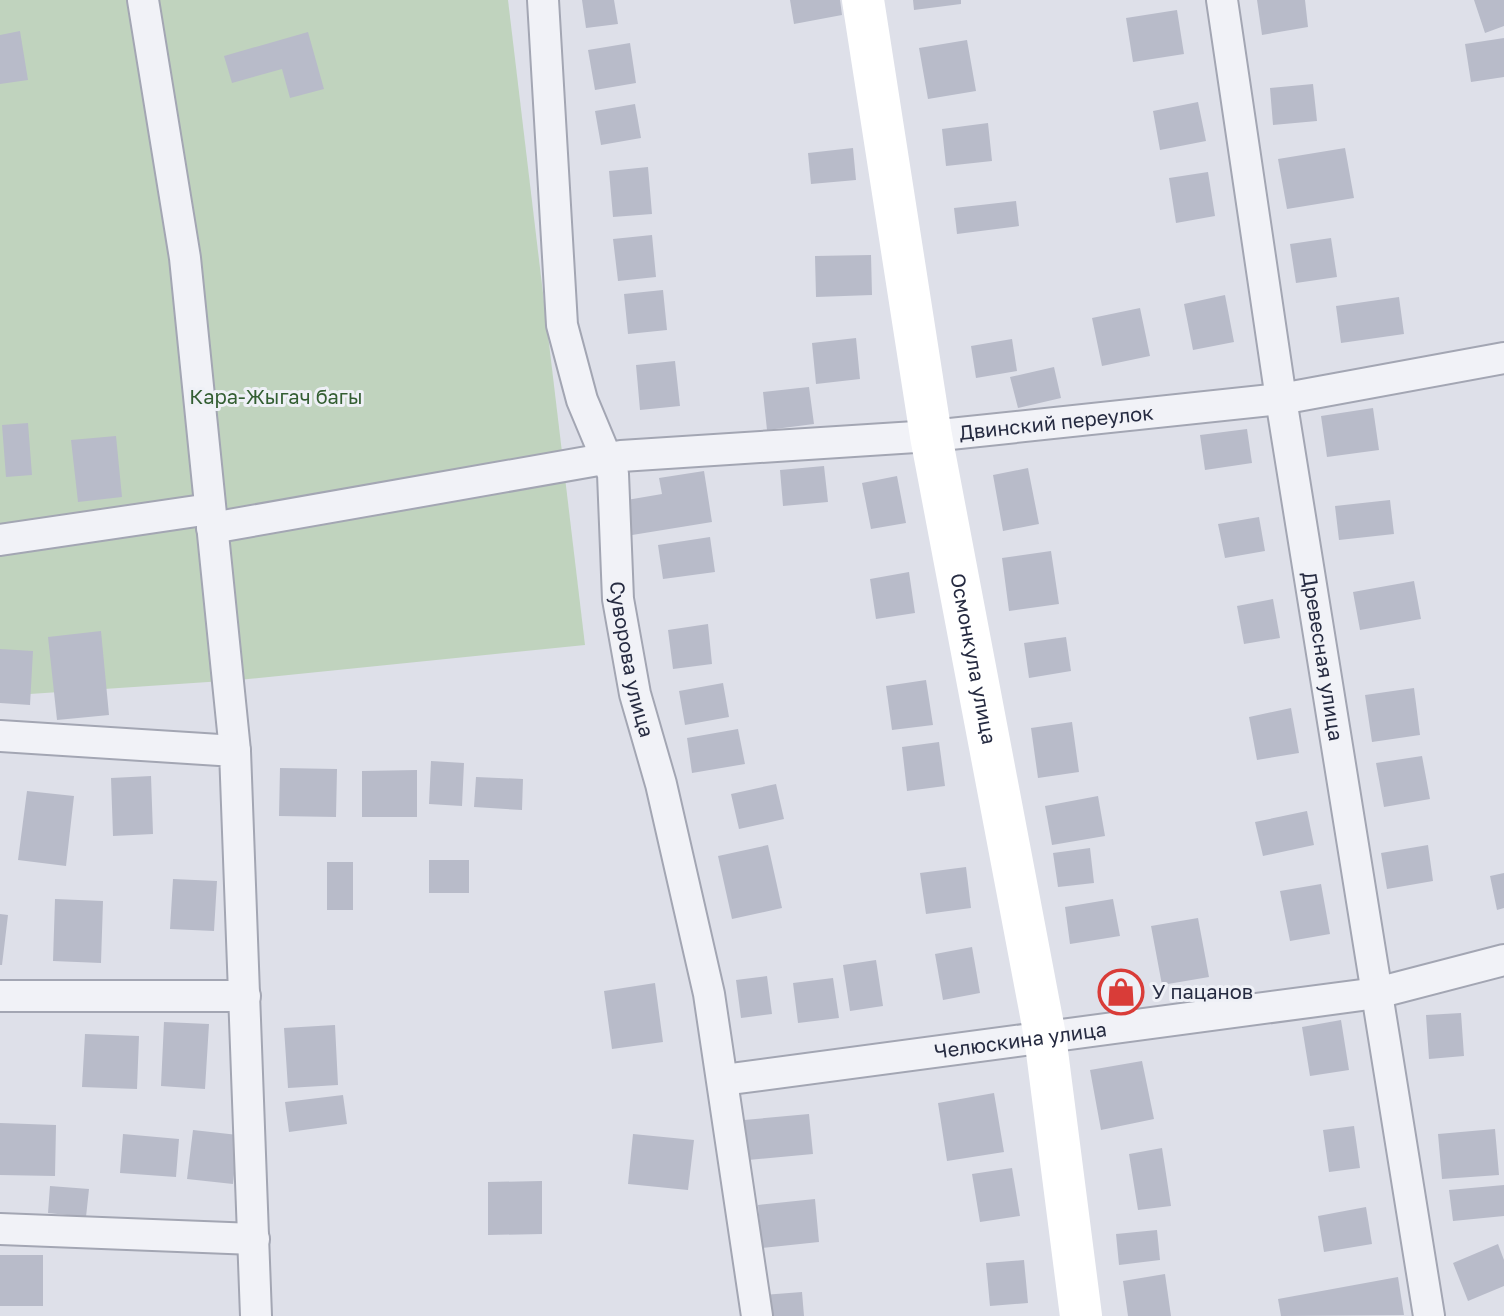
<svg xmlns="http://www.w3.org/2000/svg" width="1504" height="1316" font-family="'Golos Text',sans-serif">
<rect width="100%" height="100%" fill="#dee0e9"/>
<path fill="#c0d3be" d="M0,0H508L585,645L238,680L0,696Z"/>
<path fill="#b8bbc9" d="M582,0H614L618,24L586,28Z
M790,0H840L842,15L794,24Z
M913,0H961V4L914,10Z
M1257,0H1305L1308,27L1262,35Z
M1474,0H1504V26L1485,33Z
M1177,10L1184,54L1133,62L1126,18Z
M20,31L28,80L0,84V35Z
M308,32L324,89L290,98L282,69L232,83L224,56Z
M1504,38V77L1471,82L1465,44Z
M967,40L976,91L928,99L919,48Z
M630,43L636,83L595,90L588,50Z
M1313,84L1317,121L1273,125L1270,88Z
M1198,102L1206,141L1160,150L1153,111Z
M635,104L641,138L601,145L595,111Z
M988,123L992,161L946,166L942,129Z
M853,148L856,180L811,184L808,153Z
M1345,148L1354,198L1287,209L1278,159Z
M648,167L652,214L613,217L609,171Z
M1208,172L1215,216L1176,223L1169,178Z
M1016,201L1019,226L957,234L954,208Z
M652,235L656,277L618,281L613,239Z
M1331,238L1337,277L1296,283L1290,244Z
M871,255L872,295L816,297L815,256Z
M663,290L667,330L628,334L624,294Z
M1225,295L1234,342L1193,350L1184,304Z
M1399,297L1404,334L1341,343L1336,306Z
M1140,308L1150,356L1102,366L1092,318Z
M856,338L860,379L816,384L812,343Z
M1012,339L1017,371L976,378L971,346Z
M675,361L680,406L640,410L636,365Z
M1054,367L1061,398L1018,408L1010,377Z
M809,387L814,424L767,430L763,392Z
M1373,408L1379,450L1327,457L1321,416Z
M28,423L32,475L6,477L2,425Z
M1247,429L1252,463L1205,470L1200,435Z
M116,436L122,497L78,502L71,440Z
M824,466L828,502L783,506L780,470Z
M1028,468L1039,524L1003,531L993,475Z
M704,471L712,522L626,536L621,501L662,494L659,478Z
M897,476L906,523L871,529L862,483Z
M1390,500L1394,534L1339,540L1335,506Z
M1259,517L1265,551L1225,558L1218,524Z
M710,537L715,572L663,579L658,545Z
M1051,551L1059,604L1009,611L1002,558Z
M909,572L915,613L876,619L870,579Z
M1414,581L1421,619L1360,630L1353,592Z
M1273,599L1280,638L1244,644L1237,606Z
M708,624L712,664L673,669L668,630Z
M101,631L109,715L57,720L48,637Z
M1066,637L1071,671L1029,678L1024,643Z
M0,649L33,651L30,705L0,703Z
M926,680L933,725L892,730L886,686Z
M723,683L729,717L685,725L679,691Z
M1414,688L1420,735L1372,742L1365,695Z
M1291,708L1299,753L1257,760L1249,717Z
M1072,722L1079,772L1038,778L1031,728Z
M738,729L745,764L692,773L687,738Z
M939,742L945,786L907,791L902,747Z
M1422,756L1430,799L1384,807L1376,763Z
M431,761L464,763L462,806L429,804Z
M280,768L337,769L336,817L279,816Z
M417,770V817H362V771Z
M151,776L153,834L113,836L111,778Z
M476,777L523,779L522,810L474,807Z
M776,784L784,819L739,829L731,794Z
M27,791L74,796L66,866L18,860Z
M1098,796L1105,836L1052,845L1045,806Z
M1307,811L1314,845L1263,856L1255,822Z
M768,845L782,908L732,919L718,856Z
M1428,845L1433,881L1387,889L1381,853Z
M1090,848L1094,883L1058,887L1053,853Z
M429,860H469V893H429Z
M327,862H353V910H327Z
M966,867L971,908L926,914L920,873Z
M1504,873V908L1497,910L1490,876Z
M173,879L217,881L214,931L170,929Z
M1321,884L1330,934L1290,941L1280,891Z
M55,899L103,901L101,963L53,961Z
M1113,899L1120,936L1070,944L1065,907Z
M0,914L8,915L2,965H0Z
M1198,918L1209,977L1162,985L1151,926Z
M972,947L980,993L943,1000L935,954Z
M876,960L883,1006L850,1011L843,965Z
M767,976L772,1014L741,1018L736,980Z
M833,978L839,1018L798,1023L793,983Z
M655,983L663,1042L612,1049L604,991Z
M1461,1013L1464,1056L1429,1059L1426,1015Z
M1341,1020L1349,1070L1310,1076L1302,1027Z
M164,1022L209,1024L205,1089L161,1086Z
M335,1025L338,1085L288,1088L284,1028Z
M85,1034L139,1036L137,1089L82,1087Z
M1142,1061L1154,1119L1101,1130L1090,1070Z
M994,1093L1004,1152L947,1161L938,1103Z
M343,1095L347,1124L289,1132L285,1102Z
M809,1114L813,1154L748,1160L744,1120Z
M0,1123L56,1125L55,1176L0,1175Z
M1354,1126L1360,1168L1329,1172L1323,1130Z
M1495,1129L1499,1175L1442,1179L1438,1134Z
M193,1130L238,1135L233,1184L187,1179Z
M123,1134L179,1139L176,1177L120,1173Z
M633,1134L694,1140L688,1190L628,1184Z
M1162,1148L1171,1206L1138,1210L1129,1154Z
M1012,1168L1020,1216L980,1222L972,1174Z
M542,1181V1234L488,1235V1182Z
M1504,1185V1216L1453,1221L1449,1190Z
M50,1186L89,1189L86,1217L48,1213Z
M815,1199L819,1242L762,1248L758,1205Z
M1366,1207L1372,1244L1324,1252L1318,1216Z
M1157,1230L1160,1260L1119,1265L1116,1234Z
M1498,1244L1504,1260V1286L1468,1301L1453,1263Z
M0,1255H43V1306H0Z
M1024,1260L1028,1303L990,1306L986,1263Z
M1165,1274L1171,1316H1128L1123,1281Z
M1398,1277L1404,1315L1281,1316L1278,1299Z
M802,1292L804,1316H764L763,1295Z"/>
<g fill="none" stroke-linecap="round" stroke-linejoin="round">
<g stroke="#a3a6b3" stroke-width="34">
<g id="street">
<path d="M143,0L185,258L235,751"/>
<path id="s1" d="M543,0L562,325L582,400L613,474L618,599L635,694L661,784L709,994L757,1316"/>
<path id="s2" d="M1222,0L1281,399L1429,1316"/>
<path id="s3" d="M212,528L621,456L931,436L1281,399L1504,358"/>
<path d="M0,540L210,509"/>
<path d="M0,736L235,751L256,1316"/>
<path d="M1,996H245"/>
<path id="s4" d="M723,1080L1377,993L1504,960"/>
<path d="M0,1229L254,1239"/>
</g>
</g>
<use href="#street" stroke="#f1f2f7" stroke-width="30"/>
<path stroke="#fff" stroke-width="42" id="s5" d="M863,0L931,436L1045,1036L1081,1316"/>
</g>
<defs>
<g id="shop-ring" transform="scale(2.3)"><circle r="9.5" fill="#eef0f6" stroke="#d93c38" stroke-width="1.5"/><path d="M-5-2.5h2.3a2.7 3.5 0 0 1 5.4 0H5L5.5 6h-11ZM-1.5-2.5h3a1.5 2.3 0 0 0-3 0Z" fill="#d93c38"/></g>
</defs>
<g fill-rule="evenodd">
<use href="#shop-ring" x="1121" y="992"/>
</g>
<g text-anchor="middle" stroke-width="6" stroke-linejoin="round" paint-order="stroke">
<g font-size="20" fill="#335e32" stroke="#eef0f6">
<text x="276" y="404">Кара-Жыгач багы</text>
</g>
<g font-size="20" fill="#262b41" stroke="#eef0f6">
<text dy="7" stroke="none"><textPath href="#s3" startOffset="852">Двинский переулок</textPath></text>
<text dy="7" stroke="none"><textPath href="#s2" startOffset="664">Древесная улица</textPath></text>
<text dy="7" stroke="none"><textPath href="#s1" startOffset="670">Суворова улица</textPath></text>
<text dy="7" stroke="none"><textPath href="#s5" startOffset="668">Осмонкула улица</textPath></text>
<text dy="7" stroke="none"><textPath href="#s4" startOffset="300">Челюскина улица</textPath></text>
</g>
<g font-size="20" fill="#262b41" stroke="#eef0f6" text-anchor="start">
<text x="1152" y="999">У пацанов</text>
</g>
</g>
</svg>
